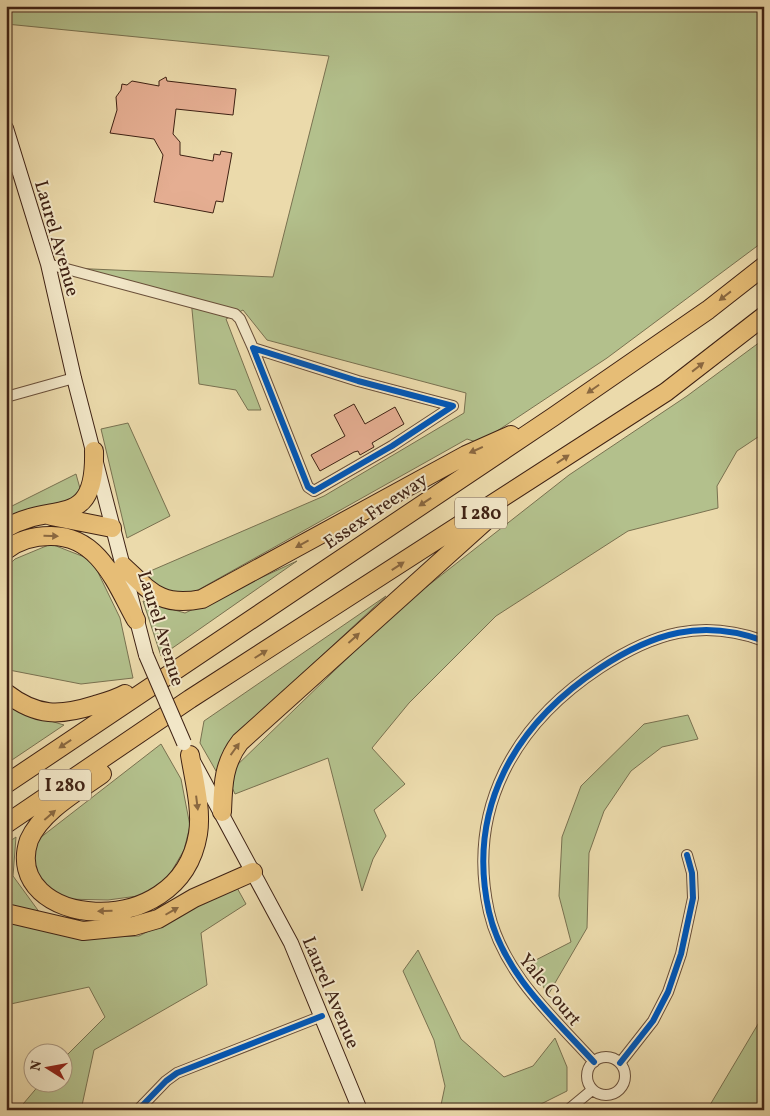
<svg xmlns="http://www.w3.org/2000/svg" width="770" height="1116" font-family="Vollkorn,serif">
<rect width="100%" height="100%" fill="#ebdaab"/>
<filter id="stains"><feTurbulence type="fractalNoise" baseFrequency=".004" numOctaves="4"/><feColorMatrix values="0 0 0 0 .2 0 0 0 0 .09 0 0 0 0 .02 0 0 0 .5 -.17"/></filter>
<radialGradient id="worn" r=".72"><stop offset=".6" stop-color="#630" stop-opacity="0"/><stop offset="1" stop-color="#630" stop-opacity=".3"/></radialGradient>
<path fill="#b3c08c" stroke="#797150" d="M6,6H764V241L607,358L479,443L467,439L182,599L151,582L148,572L324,496L464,413L466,393L267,340L243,310L226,319L261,410H248L236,390L199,384L191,299L69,268L273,277L329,56L6,24Z
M764,339V433L737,451L717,486L718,508L628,531L496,616L409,703L372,748L405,784L374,810L386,836L373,859L362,891L328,758L235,794L230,783V772L397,610L569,475L687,396Z
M128,423L170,516L127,538L101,429Z
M76,474L81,492L78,499L6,524V509Z
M51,544L92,560L120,618L133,678L81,684L9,670L6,662V568L15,559Z
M297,561L161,656L143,601L185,613Z
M386,596L236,735L216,771L200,743L204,721Z
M6,700L17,711L64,725L6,764Z
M688,715L698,739L662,747L631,771L604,811L589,853L587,928L548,995L530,963L571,942L559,896L562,837L581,786L644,724Z
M161,744L181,779L190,826L184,850L167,879L145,895L108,900L63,899L37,880L31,862L36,841Z
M16,837L13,876L40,913L6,904V844Z
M236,886L246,904L201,933L207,985L94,1050L81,1110H18L40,1084H62L63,1059L105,1017L89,987L6,1005V921L74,938L139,936Z
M418,950L461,1039L504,1077L533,1066L555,1038L567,1067V1091L539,1105L506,1110L441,1105L445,1086L434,1040L403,971Z
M764,1014V1110H707Z"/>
<path fill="#e5ae92" stroke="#3f2214" d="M166,77L167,81L236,89L233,115L176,109L173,134L180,142V155L213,161L214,154L220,155L221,151L232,153L223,202L216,201L213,213L154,202L163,155L154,139L110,133L117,110L116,97L121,90L122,84L127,85L132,81L159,86V81Z
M354,404L365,424L395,407L404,424L372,443L374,447L360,455L358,451L354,452L320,471L311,455L345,436L334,415Z"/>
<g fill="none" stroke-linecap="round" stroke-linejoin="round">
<g stroke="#6a503a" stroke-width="12">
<path id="street" d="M48,264L235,314L240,319L253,348
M253,348L358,381L453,406L392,446L314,491L308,487Z
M6,397L74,378
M587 1076a19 19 0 1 1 38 0a19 19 0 1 1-38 0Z
M594,1062C553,1017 503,973 489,912C466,808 515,724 600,668C653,633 702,618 764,641
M620,1063L653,1021L668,992L681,954L693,898L692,873L687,855
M138,1110L166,1081L177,1073L322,1016
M568,1110L592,1090"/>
</g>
<g stroke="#3f2214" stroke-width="16">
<path id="secondary" d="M6,128L48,264L74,378L146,655
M194,763L291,943L360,1110"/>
</g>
<g stroke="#3f2214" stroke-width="20">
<path id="highway" d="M51,516L112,528
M6,528C53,500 96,532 94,451
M6,550C19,540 33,536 50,536C99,535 116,584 136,620
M123,566C151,592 161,607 202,599L466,455L511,435
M6,693C37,717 60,716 95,705C105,702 116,699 125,694
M102,774C77,792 42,811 29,840C0,926 179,947 198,834C202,809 194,780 190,755
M6,784L553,417L708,310L764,266
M222,812C223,786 223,764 240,742L491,516
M6,824L190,699L666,392L764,316
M6,913L83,931L134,926L158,919L194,898L253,872"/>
</g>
<use href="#street" stroke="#f2e7c8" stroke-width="10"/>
<use href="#secondary" stroke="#f2e7c8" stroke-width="14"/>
<use href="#highway" stroke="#e6bd76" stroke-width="18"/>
<g stroke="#3f2214" stroke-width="16" stroke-linecap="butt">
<path id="secondary-bridge" d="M146,655L184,743"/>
</g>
<use href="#secondary-bridge" stroke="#f2e7c8" stroke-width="14"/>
<g stroke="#f2e7c8" stroke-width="9">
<path id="cycleway" d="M253,348L358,381L453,406L392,446L314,491L308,487Z
M594,1062C553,1017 503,973 489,912C466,808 515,724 600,668C653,633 702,618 764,641
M620,1063L653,1021L668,992L681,954L693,898L692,873L687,855
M138,1110L166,1081L177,1073L322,1016"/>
</g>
<use href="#cycleway" stroke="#0057b8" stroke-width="6"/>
</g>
<defs><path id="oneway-solid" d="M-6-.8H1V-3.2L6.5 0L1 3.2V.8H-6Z" transform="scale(1.25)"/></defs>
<g fill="#8a6840">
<use href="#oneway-solid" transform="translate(725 296) rotate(142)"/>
<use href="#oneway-solid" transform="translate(698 367) rotate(-38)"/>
<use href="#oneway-solid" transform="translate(593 389) rotate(145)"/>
<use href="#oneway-solid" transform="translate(476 450) rotate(156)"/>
<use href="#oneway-solid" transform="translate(563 459) rotate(-33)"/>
<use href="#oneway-solid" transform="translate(425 502) rotate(146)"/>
<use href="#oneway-solid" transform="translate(51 536) rotate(2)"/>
<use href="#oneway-solid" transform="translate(302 544) rotate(151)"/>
<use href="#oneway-solid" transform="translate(398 566) rotate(-33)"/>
<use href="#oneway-solid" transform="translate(354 638) rotate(-42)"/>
<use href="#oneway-solid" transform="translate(261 654) rotate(-32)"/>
<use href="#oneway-solid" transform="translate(65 744) rotate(146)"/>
<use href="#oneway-solid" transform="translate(235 749) rotate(-54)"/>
<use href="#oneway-solid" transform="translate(197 803) rotate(83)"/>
<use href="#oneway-solid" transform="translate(50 815) rotate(-41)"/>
<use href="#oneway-solid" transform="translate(105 911) rotate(179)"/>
<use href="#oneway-solid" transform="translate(172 911) rotate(-30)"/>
</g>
<g text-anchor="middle" stroke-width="4" stroke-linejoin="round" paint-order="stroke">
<g fill="#f2e7c8" stroke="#755d4a" stroke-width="1">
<rect x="455" y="497.5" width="52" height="31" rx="4"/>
<rect x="39" y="769.5" width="52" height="31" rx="4"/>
</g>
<g font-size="18" font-weight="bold" fill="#3f2214">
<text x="481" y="519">I 280</text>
<text x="65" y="791">I 280</text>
</g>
<g font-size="19" fill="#3f2214" stroke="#f2e7c8">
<text transform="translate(58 238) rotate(74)" y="7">Laurel Avenue</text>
<text transform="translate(375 510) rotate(-34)" y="7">Essex Freeway</text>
<text transform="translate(162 628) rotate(73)" y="7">Laurel Avenue</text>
<text transform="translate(551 989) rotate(51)" y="7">Yale Court</text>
<text transform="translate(332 992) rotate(67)" y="7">Laurel Avenue</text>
</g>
</g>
<rect width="770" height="1116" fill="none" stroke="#ebdaab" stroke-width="25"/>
<rect x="8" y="8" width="755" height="1101" fill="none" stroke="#3f2214" stroke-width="2.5"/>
<rect x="12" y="12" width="745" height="1091" fill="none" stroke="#3f2214"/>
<g transform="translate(48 1068) rotate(281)"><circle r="24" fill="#f2e7c8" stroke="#aa9880"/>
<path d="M0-4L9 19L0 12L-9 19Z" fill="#8f2418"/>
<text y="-8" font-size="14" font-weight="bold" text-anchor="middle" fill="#3f2214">N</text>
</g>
<rect width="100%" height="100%" filter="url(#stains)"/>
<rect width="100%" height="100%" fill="url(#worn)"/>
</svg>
